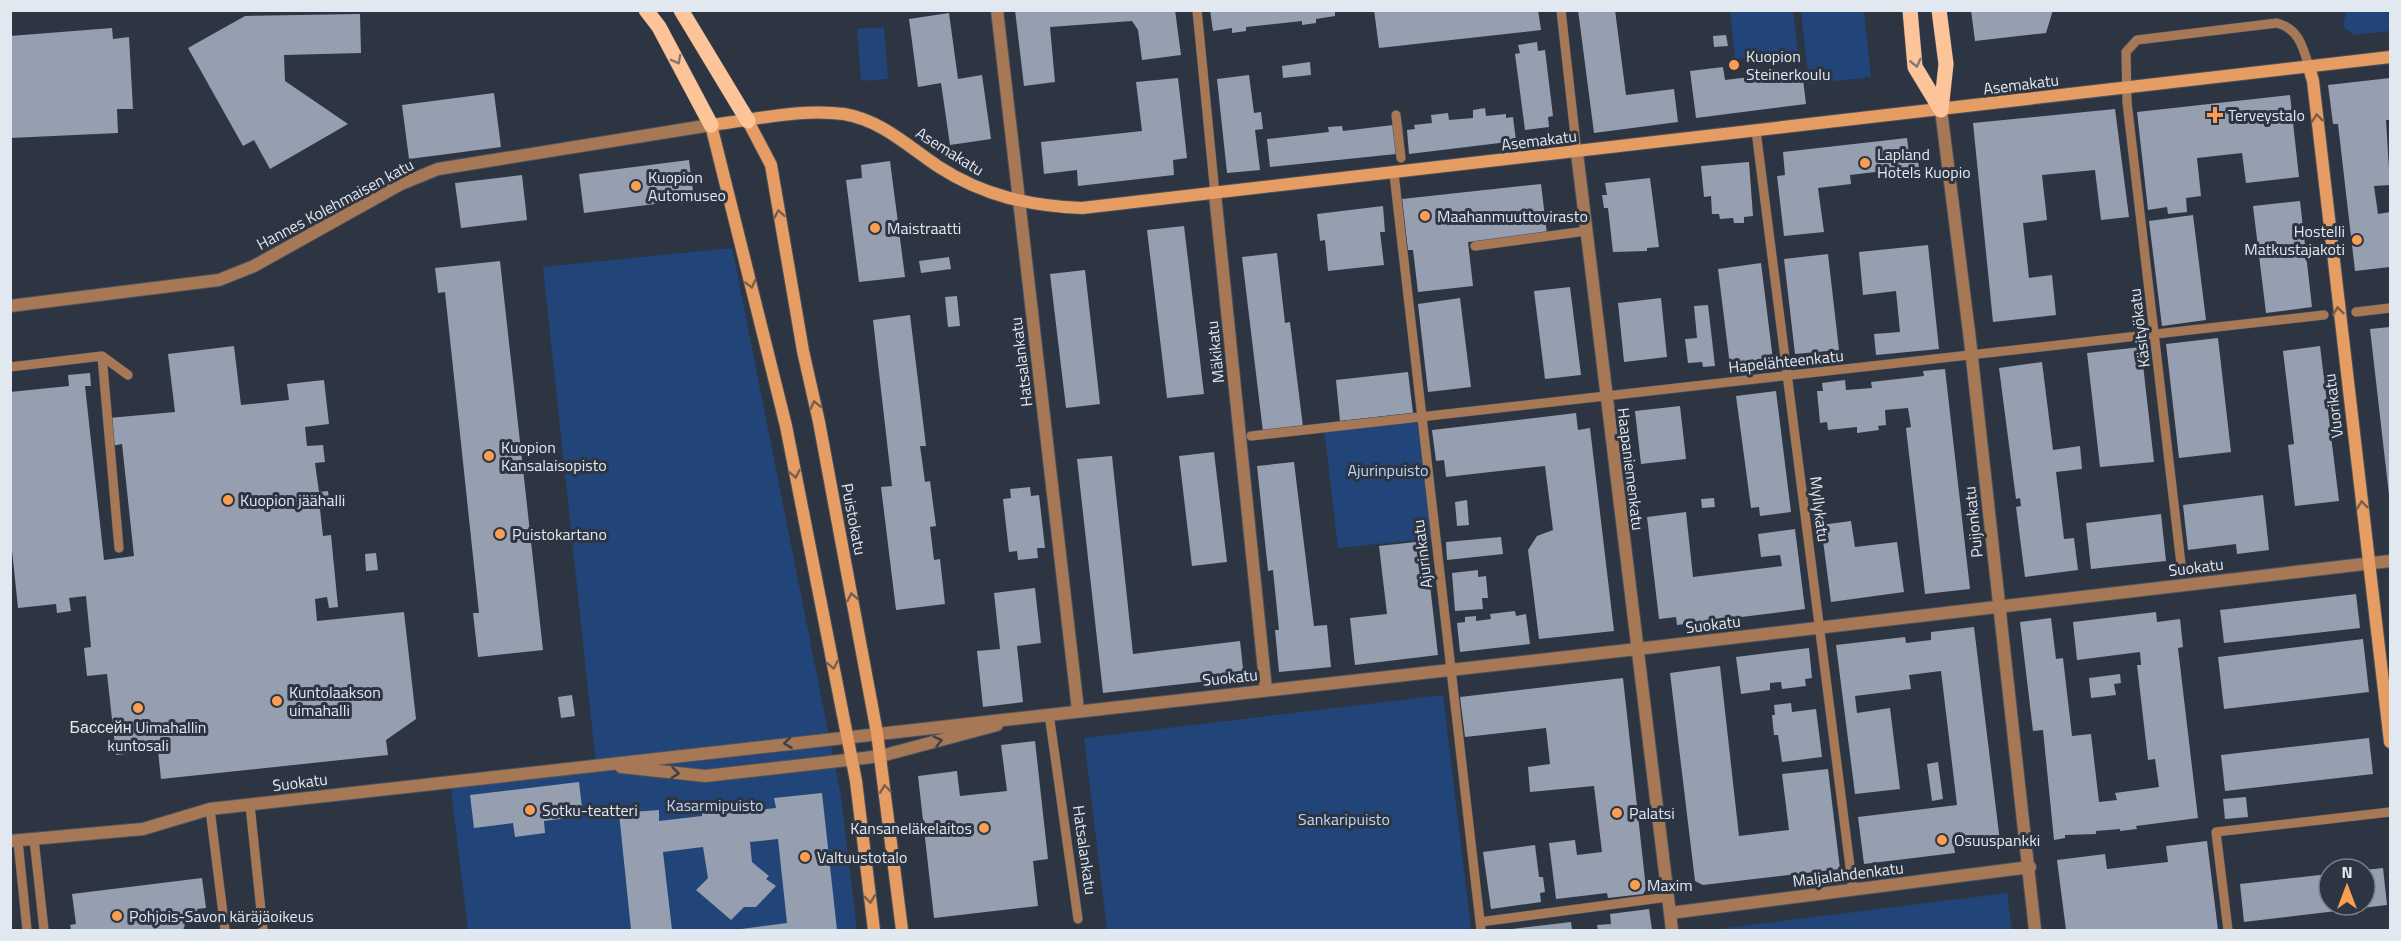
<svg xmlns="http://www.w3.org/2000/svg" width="2401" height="941" font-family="'Titillium Web',sans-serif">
<rect width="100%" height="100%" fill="#2d3542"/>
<path fill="#214578" d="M1730,11H1793L1798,52L1735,59Z
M1801,11H1864L1871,77L1809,84Z
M2346,11H2390V31L2355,35L2343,27Z
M884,27L888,79L861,81L857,29Z
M732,248L841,796L857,930H468L450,781L596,765L543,267Z
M1421,417L1435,538L1338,548L1324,428Z
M1443,695L1471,930H1107L1084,738Z
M2007,893L2012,930H1710Z"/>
<path fill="#959faf" d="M1015,10H1175L1181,55L1142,60L1138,30L1132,21L1050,27L1055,82L1024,86Z
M1210,10H1335V16L1316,19V23L1302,25V21L1246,27V31L1232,33V28L1213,31Z
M1374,10H1538L1541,30L1379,48Z
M1578,10H1615L1626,95L1674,89L1678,122L1594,133Z
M1971,10H2053L2046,33L1975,41Z
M949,13L958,79L982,75L991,139L950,145L941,83L918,87L909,19Z
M360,14L361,53L284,55L285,81L348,124L270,169L254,140L243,146L188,48L245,16Z
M112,28L113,39L129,37L133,109H117L118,133L10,138V36Z
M1726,35L1728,46L1714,47L1713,36Z
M1537,42L1538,51L1545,50L1553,116L1548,117L1549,127L1525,130L1515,54L1520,53L1518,45Z
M1310,62L1311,75L1283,78L1282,66Z
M1723,67L1725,80L1802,71L1806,104L1696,118L1690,71Z
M1249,75L1254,113L1261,112L1263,129L1255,130L1260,170L1227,173L1217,79Z
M1178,78L1187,158L1173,160L1174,175L1078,186L1077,170L1044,174L1041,142L1142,131L1136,82Z
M2390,78V120H2386L2390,185L2374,186L2378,214L2390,212V267L2355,271L2338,124H2333L2328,85Z
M494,93L501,147L409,159L402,105Z
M2290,95L2299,177L2246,183L2242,153L2197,158L2201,196L2186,198L2187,212L2168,214L2167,207L2148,210L2137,112Z
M1485,108L1486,116L1506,114V118L1513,117L1516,141L1409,154L1407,130L1415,129L1414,125L1432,123L1431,115L1448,113L1449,120L1473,118V110Z
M2115,109L2129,217L2101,220L2095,170L2042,175L2047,220L2023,223L2029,278L2052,275L2056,315L1993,322L1973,123Z
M1393,125L1396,154L1270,167L1267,139L1329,132L1328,127L1342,126L1343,131Z
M1907,138L1909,154H1917L1920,175L1910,176L1909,168L1850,175L1851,184L1818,188L1824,232L1784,236L1777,176L1785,175L1783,152Z
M689,160L694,199L584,213L579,174Z
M890,161L905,277L859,282L846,180L862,178L861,165Z
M1749,162L1753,216L1744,217V223H1734L1733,218L1720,219L1719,214H1712L1711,196L1704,197L1701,166Z
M522,175L527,220L461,228L455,183Z
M1650,178L1659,247L1647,248V251L1613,252L1608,208H1604L1602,195H1607L1605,183Z
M1541,184L1547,234L1468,242L1473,286L1418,292L1413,250H1408L1402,199Z
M2300,201L2312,307L2266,313L2253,206Z
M1383,206L1385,232H1380L1384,265L1328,271L1325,240L1320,241L1317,214Z
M2193,215L2206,320L2162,326L2149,221Z
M1184,226L1204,394L1167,398L1147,230Z
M1928,245L1939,349L1876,355L1874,334L1900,332L1896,291L1863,295L1859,252Z
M1277,253L1285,323L1290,322L1303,427L1263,432L1242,257Z
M1828,254L1839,350L1795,354L1784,259Z
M949,257L951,269L921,273L919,261Z
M500,261L543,650L478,657L473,613H479L445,292L438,293L435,268Z
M1761,263L1773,360L1730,366L1718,269Z
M1085,270L1100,404L1066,408L1050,274Z
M1570,287L1581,375L1545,379L1534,291Z
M957,296L960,326L948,327L945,297Z
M1460,298L1471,387L1428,392L1418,304Z
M1661,298L1667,357L1624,362L1618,303Z
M1708,305L1715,366L1703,367L1702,362L1688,363L1685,339L1697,338L1694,306Z
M910,315L926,446H920L925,482L930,481L936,526L930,527L934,560L940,559L945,604L896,610L881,487L892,486L873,320Z
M2390,327V495H2389L2370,329Z
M2218,338L2231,452L2179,458L2166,344Z
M234,346L241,405L289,400L287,384L324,380L329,424L305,427L307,446L323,445L325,462L315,463L319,492L328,491L330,508L320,509L323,536L331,535L338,607L329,608L327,597L315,599L317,621L404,612L416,719L386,740L388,755L161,779L157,741L143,743L144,752L116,755L107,674L87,676L84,648L91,647L86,596L69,598L71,611L57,613L56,604L18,608L10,531V392L69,386L68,375L90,373L91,386H85L104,560L134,556L122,444L112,446L109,418L175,412L168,354Z
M2320,346L2339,501L2295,506L2288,445L2294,444L2283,351Z
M2141,347L2154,462L2100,467L2087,353Z
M2042,362L2053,450L2080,446L2082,469L2056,472L2064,539L2074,538L2078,570L2025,577L2016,507L2021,506L2020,498L2016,499L1999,368Z
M1945,369L1970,589L1925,594L1906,428L1911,427L1908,408L1885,410L1886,425L1878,426L1879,430L1857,433V427L1828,430L1827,422L1820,423L1817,391H1823L1822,383L1845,380L1846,390L1872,388L1871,382L1924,376L1923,371Z
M1408,372L1413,413L1340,421L1336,380Z
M1776,391L1791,512L1760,516L1759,507L1751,508L1736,396Z
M1680,406L1686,459L1641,464L1635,411Z
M1576,413L1578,430L1590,428L1614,631L1539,639L1528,550L1537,536L1553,530L1545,466L1446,477L1444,460L1436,461L1432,430Z
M1214,452L1227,562L1192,566L1179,456Z
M1112,456L1133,654L1240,641L1244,677L1103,693L1077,459Z
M1294,462L1314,626L1327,625L1331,667L1279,672L1275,630H1279L1273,570L1268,571L1257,466Z
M1030,487L1031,496L1039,495L1045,548H1037L1038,558L1018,560L1017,551L1009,552L1003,499L1011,498L1010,489Z
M2263,495L2269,550L2237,554L2236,544L2188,550L2183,505Z
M1714,498L1715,507L1702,508L1701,499Z
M1467,500L1469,525L1457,526L1455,502Z
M1686,512L1693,577L1782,566L1780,555L1761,557L1758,534L1795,529L1805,609L1677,625L1676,617L1659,619L1647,517Z
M2161,514L2166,561L2091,569L2086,523Z
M1851,521L1855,547L1897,542L1904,592L1831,602L1821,525Z
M1501,537L1503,554L1447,560L1446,542Z
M1425,541L1438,655L1355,665L1350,618L1387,614L1379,546Z
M376,553L378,570L366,571L365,554Z
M1478,570V577L1486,576L1488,598H1482L1483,609L1455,611L1452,573Z
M1035,588L1041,643L1017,646L1023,702L983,707L977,651L1000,649L994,593Z
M2356,594L2360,628L2224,643L2220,610Z
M1515,611L1516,616L1526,614L1530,644L1460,652L1457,623L1465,622V617L1476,616V621L1491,619L1490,614Z
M2156,612L2157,622L2180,619L2183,647L2178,648L2198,818L2136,826L2137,829L2120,831V829L2096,831V834L2065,835V838L2054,840L2043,730L2033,731L2020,622L2051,618L2056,659L2063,658L2072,736L2091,734L2099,802L2117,800L2115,793L2159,787L2155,759L2148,760L2137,665H2141L2140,652L2077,660L2073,622Z
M1974,627L2000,842L1954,847L1955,853L1864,864L1858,817L1957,805L1941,671L1909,675L1911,689L1855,696L1857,713L1890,708L1900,789L1855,794L1836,645L1905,637L1906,643L1931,640V632Z
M2363,639L2369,692L2224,709L2218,657Z
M1809,648L1812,678L1805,679L1806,686L1782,689L1781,682L1770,683V690L1741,694L1736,657Z
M1720,666L1739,836L1789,830L1782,774L1828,769L1840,869L1703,885L1695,881L1670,673Z
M2120,674L2121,683L2114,684L2116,695L2091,698L2089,678Z
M1623,678L1646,889L1643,894L1608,898L1607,893L1556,899L1549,843L1575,840L1577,855L1602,852L1594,786L1530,792L1528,767L1550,764L1546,728L1465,737L1460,697Z
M572,695L575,716L561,718L558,697Z
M1791,703L1792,712L1816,709L1822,757L1782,762L1778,735H1774L1772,715H1775L1774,705Z
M2369,738L2373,774L2225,791L2221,755Z
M1035,741L1048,859L1033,861L1038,906L934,918L918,776L957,771L960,796L1007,791L1001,745Z
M1938,762L1943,799L1932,801L1927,764Z
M579,782L583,816L544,821L545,833L515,837L513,823L474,828L470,795Z
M822,793L837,930H734L787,923L778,839L750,842L752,862L769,876L766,879L776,886L756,907H744L731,920L696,890L708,878L703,847L663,852L672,930H631L619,813L659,810V821L702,816V812L715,807L731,809L732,813L776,808L774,798Z
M2246,797L2248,817L2225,819L2223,799Z
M2207,841L2218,930H2066L2057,860L2105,854L2107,869L2168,862L2166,846Z
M1535,845L1539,877H1543L1545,892L1540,893L1541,902L1491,909L1483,852Z
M2383,868L2387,905L2244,922L2240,884L2329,874V905H2365V870Z
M202,878L206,908L197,909V914L186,922L183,930H71L70,925L76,924L72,894Z
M1649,909L1652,930H1598L1597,925L1611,924L1610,914Z
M1571,922L1572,930H1512V929Z"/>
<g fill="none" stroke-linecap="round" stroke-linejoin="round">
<g stroke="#4a525e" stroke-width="10">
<path id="service" d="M1197,10L1215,194
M1561,10L1577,153
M1396,115L1401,158
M1756,131L1853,890
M1394,174L1481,930
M1475,246L1586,231
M2356,312L2390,308
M102,356L119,548
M10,367L102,356L128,375
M1251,436L2324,315
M2181,564L2127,102L2126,52L2137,40L2277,23C2299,29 2303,47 2309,67
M1049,714L1078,919
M250,805L263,930
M210,809L225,930
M34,839L44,930
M18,841L27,930
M1480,922L1668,897
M2228,930L2216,832L2390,812"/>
</g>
<g stroke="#4a525e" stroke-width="14">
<path id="minor" d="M997,10L1078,710
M1941,110L1970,340L2035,930
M1577,153L1672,930
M1215,194L1266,690
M10,306L219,280L254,266L401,184L438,169L711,125
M1670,913L2030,867"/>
</g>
<g stroke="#4a525e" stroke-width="14">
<path id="tertiary" d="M621,767L705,776L821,763L881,756L997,725
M10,841L143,829L210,809L1637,649L2390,561"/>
</g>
<g stroke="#4a525e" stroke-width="14">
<path id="secondary" d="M2309,67L2313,81L2390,742
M748,121L771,165L803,351L819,422L877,733L902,930
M874,930L856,781L786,426L711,125C754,120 801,108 844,114C881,120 909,147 939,167C984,196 1030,206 1082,208L2390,57"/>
</g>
<g stroke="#4a525e" stroke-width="16">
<path id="primary" d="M646,10L659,27L711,125
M681,10L748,121
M1910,10L1915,67L1941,110
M1939,10L1946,64L1941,110"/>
</g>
<use href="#service" stroke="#a67855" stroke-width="9"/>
<use href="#minor" stroke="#a67855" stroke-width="12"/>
<use href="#tertiary" stroke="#a67855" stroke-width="12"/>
<use href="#secondary" stroke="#e69d63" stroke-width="12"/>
<use href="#primary" stroke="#fdc49a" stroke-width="15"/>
</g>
<defs><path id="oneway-chevron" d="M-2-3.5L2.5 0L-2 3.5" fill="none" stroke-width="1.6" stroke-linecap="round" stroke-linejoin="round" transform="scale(1.5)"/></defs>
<g stroke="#8b756a">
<use href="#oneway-chevron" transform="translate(677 60) rotate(62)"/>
<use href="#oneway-chevron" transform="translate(1916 63) rotate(77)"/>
</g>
<g stroke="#775f4f">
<use href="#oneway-chevron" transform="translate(2317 118) rotate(-96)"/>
<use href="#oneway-chevron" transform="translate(779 214) rotate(-100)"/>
<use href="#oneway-chevron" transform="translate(751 284) rotate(76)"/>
<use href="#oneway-chevron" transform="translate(2338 311) rotate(-97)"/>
<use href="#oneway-chevron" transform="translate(815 405) rotate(-103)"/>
<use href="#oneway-chevron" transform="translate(795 474) rotate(79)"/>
<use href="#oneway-chevron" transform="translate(2362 505) rotate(-97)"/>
<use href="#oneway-chevron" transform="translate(852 597) rotate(-101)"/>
<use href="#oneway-chevron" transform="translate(833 665) rotate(79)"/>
<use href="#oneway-chevron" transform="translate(885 789) rotate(-97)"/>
<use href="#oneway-chevron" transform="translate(870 899) rotate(83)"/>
</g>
<g stroke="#3f3f45">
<use href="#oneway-chevron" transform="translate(938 741) rotate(-15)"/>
<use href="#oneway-chevron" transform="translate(788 743) rotate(173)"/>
<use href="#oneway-chevron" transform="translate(675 773) rotate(6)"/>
</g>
<g fill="#fb9e51" stroke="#2d3542" stroke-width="2">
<circle cx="1734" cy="65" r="6"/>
<path d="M2212 106h6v6h6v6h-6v6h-6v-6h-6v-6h6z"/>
<circle cx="1865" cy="163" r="6"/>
<circle cx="636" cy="186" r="6"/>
<circle cx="1425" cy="216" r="6"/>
<circle cx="875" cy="228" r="6"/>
<circle cx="2357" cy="240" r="6"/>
<circle cx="489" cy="456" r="6"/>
<circle cx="228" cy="500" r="6"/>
<circle cx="500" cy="534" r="6"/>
<circle cx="277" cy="701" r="6"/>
<circle cx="138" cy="708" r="6"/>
<circle cx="530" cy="810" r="6"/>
<circle cx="1617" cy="813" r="6"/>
<circle cx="984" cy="828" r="6"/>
<circle cx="1942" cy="840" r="6"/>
<circle cx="805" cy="857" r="6"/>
<circle cx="1635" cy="885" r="6"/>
<circle cx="117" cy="916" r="6"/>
</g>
<g text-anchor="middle" stroke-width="6" stroke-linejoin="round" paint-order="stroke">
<g font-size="16" fill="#e2e8f0" stroke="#2d3542" text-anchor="start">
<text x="1746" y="62">Kuopion<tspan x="1746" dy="18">Steinerkoulu</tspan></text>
<text x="2228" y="121">Terveystalo</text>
<text x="1877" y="160">Lapland<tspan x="1877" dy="18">Hotels Kuopio</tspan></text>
<text x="648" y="183">Kuopion<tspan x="648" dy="18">Automuseo</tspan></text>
<text x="1437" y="222">Maahanmuuttovirasto</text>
<text x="887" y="234">Maistraatti</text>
<text x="2345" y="237" text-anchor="end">Hostelli<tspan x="2345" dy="18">Matkustajakoti</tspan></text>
<text x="501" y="453">Kuopion<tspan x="501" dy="18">Kansalaisopisto</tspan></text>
<text x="240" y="506">Kuopion jäähalli</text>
<text x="512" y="540">Puistokartano</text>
<text x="289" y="698">Kuntolaakson<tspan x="289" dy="18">uimahalli</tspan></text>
<text x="138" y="733" text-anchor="middle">Бассейн Uimahallin<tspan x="138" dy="18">kuntosali</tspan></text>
<text x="542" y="816">Sotku-teatteri</text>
<text x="1629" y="819">Palatsi</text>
<text x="972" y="834" text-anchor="end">Kansaneläkelaitos</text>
<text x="1954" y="846">Osuuspankki</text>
<text x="817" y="863">Valtuustotalo</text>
<text x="1647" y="891">Maxim</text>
<text x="129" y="922">Pohjois-Savon käräjäoikeus</text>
</g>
<g font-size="16" fill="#e2e8f0" stroke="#2d3542">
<text transform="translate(2021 84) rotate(-7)" y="6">Asemakatu</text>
<text transform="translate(1539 140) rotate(-7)" y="6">Asemakatu</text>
<text transform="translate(950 151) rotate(32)" y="6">Asemakatu</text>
<text transform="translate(335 204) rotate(-28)" y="6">Hannes Kolehmaisen katu</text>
<text transform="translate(2139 328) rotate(-97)" y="6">Käsityökatu</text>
<text transform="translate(1215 352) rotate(-96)" y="6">Mäkikatu</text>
<text transform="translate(1786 361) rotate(-6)" y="6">Hapelähteenkatu</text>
<text transform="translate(1021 362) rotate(-97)" y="6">Hatsalankatu</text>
<text transform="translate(2333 406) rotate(-97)" y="6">Vuorikatu</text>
<text transform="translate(1631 469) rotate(83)" y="6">Haapaniemenkatu</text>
<text transform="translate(1820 509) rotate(83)" y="6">Myllykatu</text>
<text transform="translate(854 519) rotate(79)" y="6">Puistokatu</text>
<text transform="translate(1973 522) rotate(-96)" y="6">Puijonkatu</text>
<text transform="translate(1422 554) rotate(-97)" y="6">Ajurinkatu</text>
<text transform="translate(2196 567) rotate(-7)" y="6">Suokatu</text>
<text transform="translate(1713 624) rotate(-7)" y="6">Suokatu</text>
<text transform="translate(1230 677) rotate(-6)" y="6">Suokatu</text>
<text transform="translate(300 782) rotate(-7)" y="6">Suokatu</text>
<text transform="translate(1085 850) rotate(82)" y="6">Hatsalankatu</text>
<text transform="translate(1848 874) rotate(-7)" y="6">Maljalahdenkatu</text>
</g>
<g font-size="16" fill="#bdd5f8" stroke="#2d3542">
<text x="1388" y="476">Ajurinpuisto</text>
<text x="715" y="811">Kasarmipuisto</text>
<text x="1344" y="825">Sankaripuisto</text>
</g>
</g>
<rect width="2401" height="941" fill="none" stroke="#e2e8f0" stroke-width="24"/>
<g transform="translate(2347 887)"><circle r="28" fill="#2d3542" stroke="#757d88" stroke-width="1.5"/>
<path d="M0-4.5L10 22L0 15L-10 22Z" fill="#fb9e51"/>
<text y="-9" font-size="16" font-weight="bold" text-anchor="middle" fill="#e2e8f0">N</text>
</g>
</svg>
